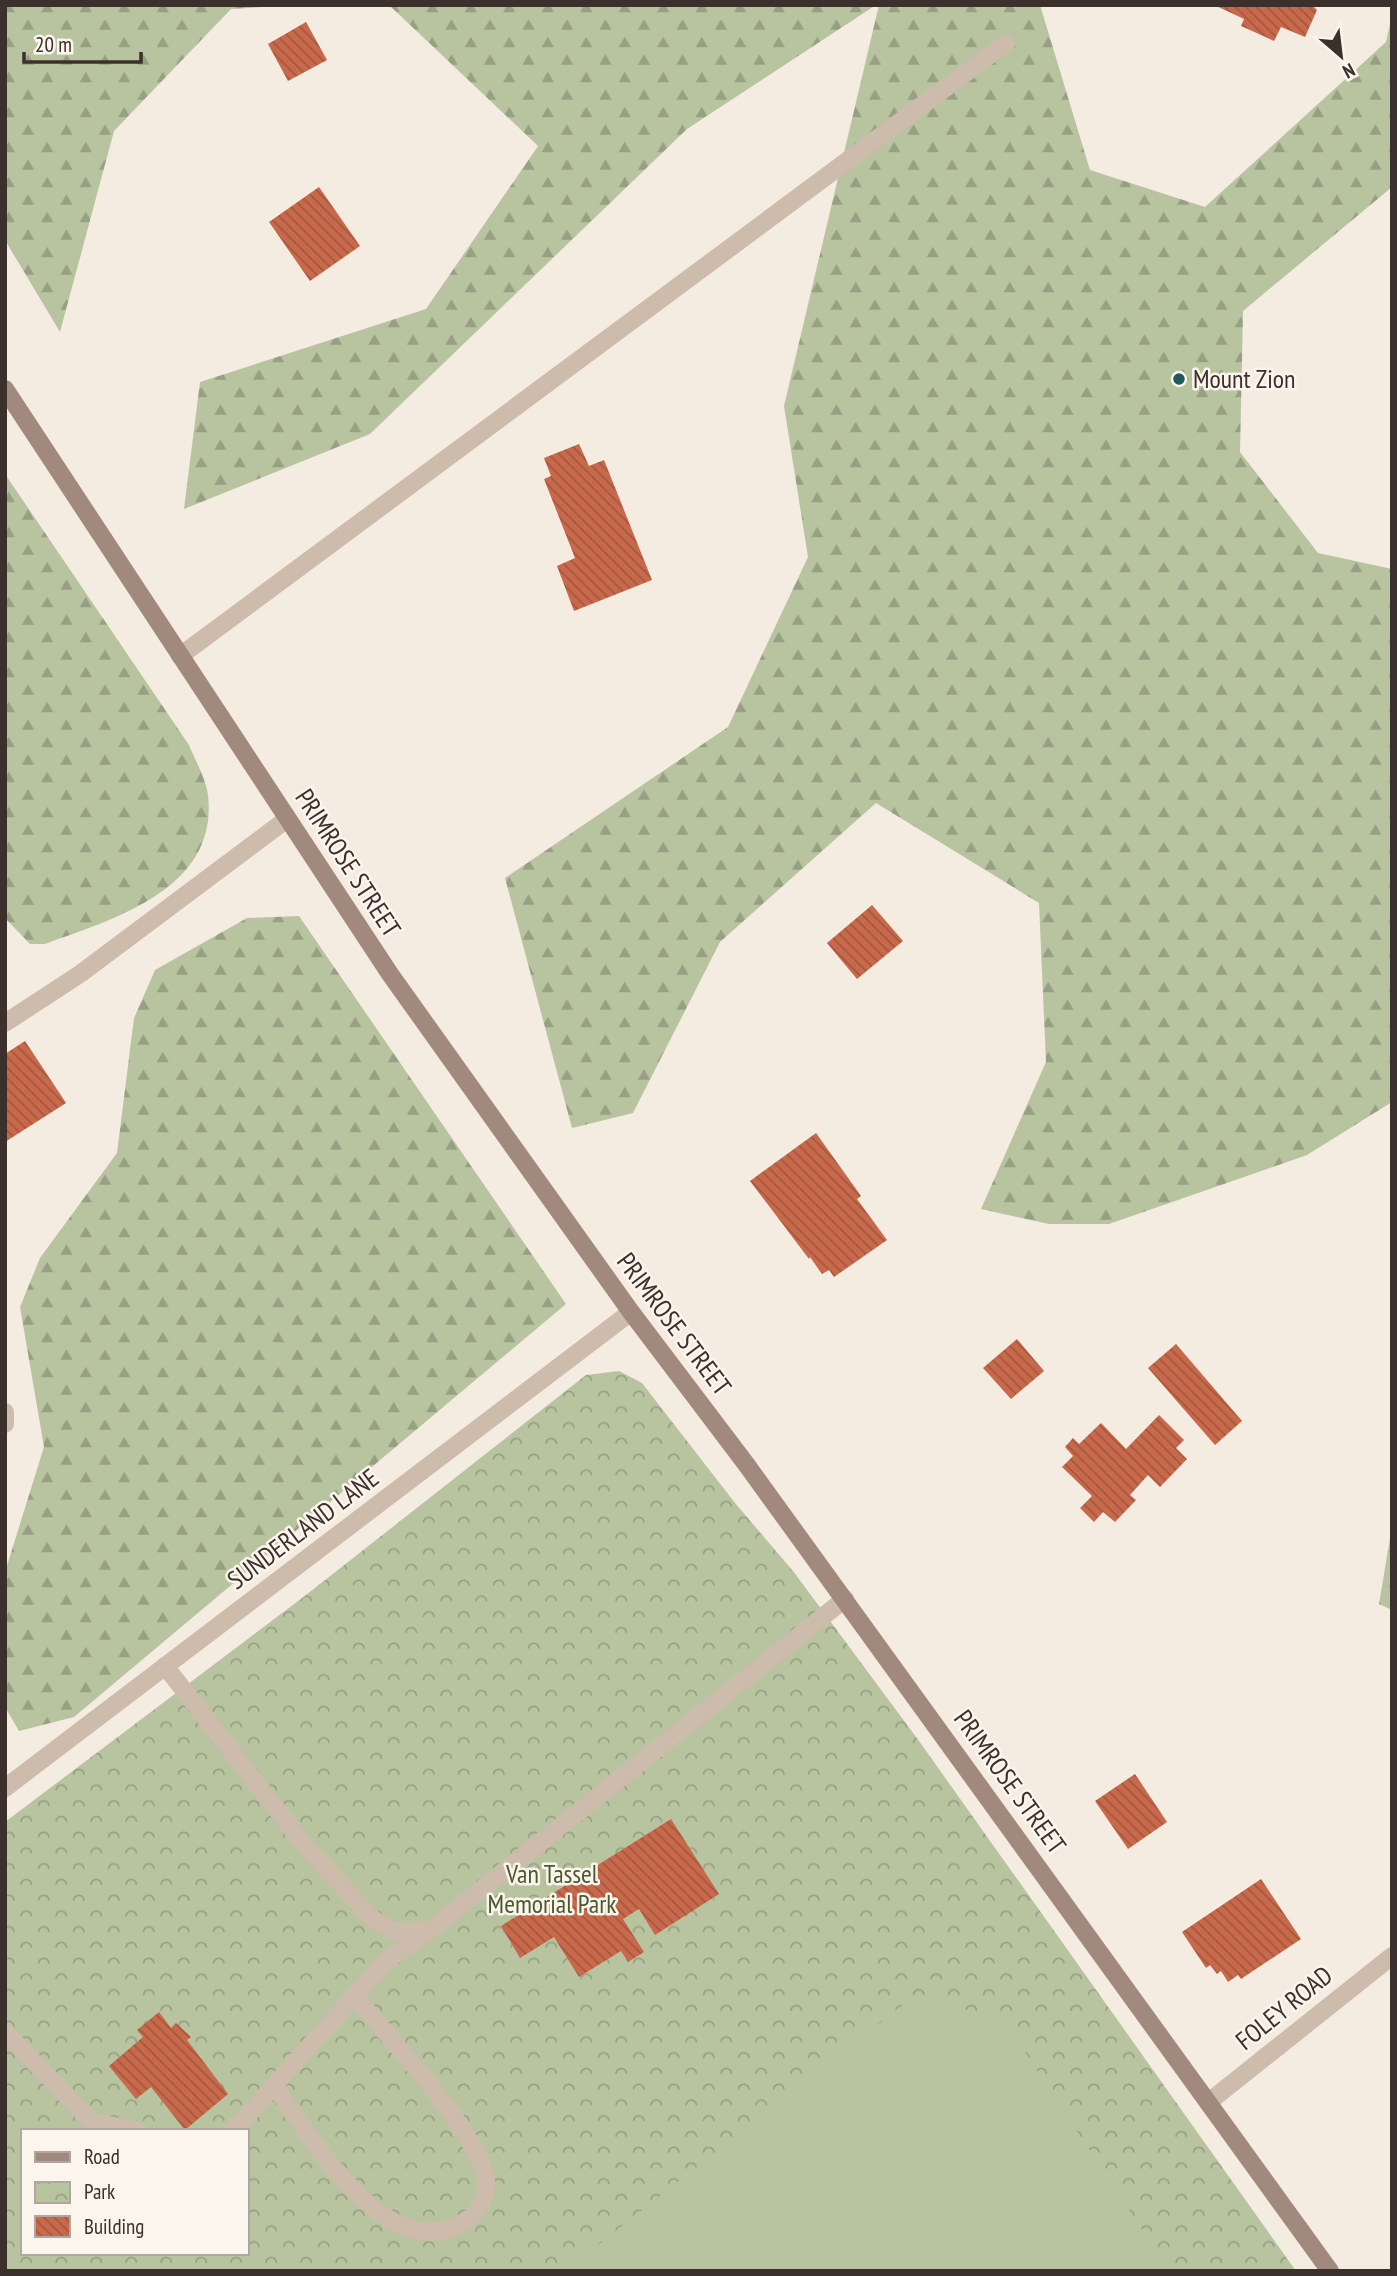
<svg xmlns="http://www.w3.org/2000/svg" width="1397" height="2276" font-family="'PT Sans Narrow',sans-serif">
<defs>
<pattern id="forest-firs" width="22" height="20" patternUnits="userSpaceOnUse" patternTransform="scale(1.75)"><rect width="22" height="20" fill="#b8c4a0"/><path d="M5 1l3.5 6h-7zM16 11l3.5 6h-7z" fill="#97a083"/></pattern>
<pattern id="park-crowns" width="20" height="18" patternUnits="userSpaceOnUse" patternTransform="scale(1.75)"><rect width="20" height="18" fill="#b8c4a0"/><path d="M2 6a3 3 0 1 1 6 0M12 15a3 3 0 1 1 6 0" fill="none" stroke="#97a083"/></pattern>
<pattern id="building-back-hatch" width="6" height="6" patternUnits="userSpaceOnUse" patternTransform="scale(1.75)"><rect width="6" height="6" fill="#c8694b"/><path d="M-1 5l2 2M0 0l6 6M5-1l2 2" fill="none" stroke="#a4573f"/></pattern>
</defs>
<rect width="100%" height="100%" fill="#f4ebe1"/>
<path fill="url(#forest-firs)" d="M5,5H295L231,9L114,131L60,332L5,240Z
M389,5H876L687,129L370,434L184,509L200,382L426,309L538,146Z
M879,5H1040L1090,170L1205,207L1386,42L1392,15V187L1243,311L1240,452L1318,553L1392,569V1102L1307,1155L1109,1224H1049L981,1209L1046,1062L1039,903L876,803L720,942L633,1113L572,1128L505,878L728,727L808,557L784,406Z
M5,474L189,745C195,760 206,779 208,795C219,889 114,919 45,944H30L5,918Z
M299,916L566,1304L74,1717L19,1731L5,1707V1572L44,1447L20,1307L40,1258L117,1153L134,1018L155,970L247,918Z
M1392,1526V1610L1379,1604Z"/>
<path fill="url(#park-crowns)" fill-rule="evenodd" d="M619,1371L642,1383L735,1503L793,1571L919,1741L1296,2271H5V1822L306,1595L586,1375ZM23,2131H247V2253H23Z"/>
<path fill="#b8c4a0" d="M910,1999L1002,2017L1169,2271H565Z"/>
<path fill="url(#building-back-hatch)" d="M1214,5H1312L1317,10L1305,37L1281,27L1274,41L1241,26L1244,19Z
M306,22L327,60L288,81L268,44Z
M319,187L360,246L310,281L269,222Z
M579,444L589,466L604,460L652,580L574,611L557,566L575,558L544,479L551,476L544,458Z
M872,905L903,941L857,979L827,943Z
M25,1041L66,1103L5,1142V1054Z
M816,1133L861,1196L857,1199L887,1240L834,1277L829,1270L822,1274L810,1257L809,1259L750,1181Z
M1017,1339L1044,1371L1011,1399L983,1368Z
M1176,1344L1242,1421L1215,1445L1148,1368Z
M1159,1415L1184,1440L1176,1448L1187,1459L1160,1487L1148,1475L1130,1495L1136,1500L1115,1522L1103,1512L1094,1522L1080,1508L1092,1496L1062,1467L1073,1456L1065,1447L1073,1438L1079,1444L1101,1423L1126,1449Z
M1135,1774L1167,1822L1128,1849L1095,1801Z
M671,1819L719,1894L655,1935L639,1909L623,1919L644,1952L628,1962L621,1951L579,1977L554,1937L520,1958L501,1926Z
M1261,1879L1301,1939L1241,1979L1238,1975L1228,1982L1221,1971L1217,1974L1210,1965L1206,1968L1182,1932Z
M159,2012L171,2028L176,2023L191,2037L187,2040L228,2094L185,2130L151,2087L136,2099L109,2066L143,2037L137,2030Z"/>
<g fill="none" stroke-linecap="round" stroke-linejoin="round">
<path stroke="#cdbbac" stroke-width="18" d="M180,656L1006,43
M5,1023L80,974L287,819
M5,1412V1424
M165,1666L310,1852L374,1920L393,1931H429L845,1599
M5,2032L91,2121L136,2131
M275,2087C312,2138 391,2276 470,2218C483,2207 490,2187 484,2171C464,2115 393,2044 355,1996
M233,2131L387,1960L429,1931"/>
<path stroke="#cdbbac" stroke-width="18" d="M5,1788L631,1312
M1210,2101L1392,1956"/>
<path stroke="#a18a7d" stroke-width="18" d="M5,389L390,974L631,1312L746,1464L1330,2271"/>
</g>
<circle fill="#1f5a5e" stroke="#fbf5ee" stroke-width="2.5" cx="1179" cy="379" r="7"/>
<g text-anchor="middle" stroke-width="5" stroke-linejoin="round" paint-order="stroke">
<g font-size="26" fill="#3b302b" stroke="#fbf5ee" text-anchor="start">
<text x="1193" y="388">Mount Zion</text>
</g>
<g font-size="26" fill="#3b302b" stroke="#fbf5ee">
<text transform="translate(348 863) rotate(57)" y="9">PRIMROSE STREET</text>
<text transform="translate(674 1324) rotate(53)" y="9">PRIMROSE STREET</text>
<text transform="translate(303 1529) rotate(-37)" y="9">SUNDERLAND LANE</text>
<text transform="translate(1010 1782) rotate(54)" y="9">PRIMROSE STREET</text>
<text transform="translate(1284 2008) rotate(-39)" y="9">FOLEY ROAD</text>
</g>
<g font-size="26" fill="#4a5a2e" stroke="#fbf5ee">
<text x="552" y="1883">Van Tassel<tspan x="552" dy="30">Memorial Park</tspan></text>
</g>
</g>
<rect width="1397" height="2276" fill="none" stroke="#3b302b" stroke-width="14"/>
<rect x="21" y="2129" width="228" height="126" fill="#fbf5ee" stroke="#aea6a0" stroke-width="2"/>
<rect x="35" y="2152" width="35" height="10" fill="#a18a7d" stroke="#aea6a0" stroke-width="2"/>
<text x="84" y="2164" font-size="21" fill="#3b302b">Road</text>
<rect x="35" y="2182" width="35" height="21" fill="url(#park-crowns)" stroke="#aea6a0" stroke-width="2"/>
<text x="84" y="2199" font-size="21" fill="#3b302b">Park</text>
<rect x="35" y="2216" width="35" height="21" fill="url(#building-back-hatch)" stroke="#aea6a0" stroke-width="2"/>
<text x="84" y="2234" font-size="21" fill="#3b302b">Building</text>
<g transform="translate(1341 56) rotate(152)" stroke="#fbf5ee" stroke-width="5" paint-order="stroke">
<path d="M0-5L12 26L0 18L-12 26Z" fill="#3b302b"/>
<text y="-10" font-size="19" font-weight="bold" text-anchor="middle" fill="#3b302b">N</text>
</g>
<path d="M24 52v10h117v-10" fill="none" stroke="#3b302b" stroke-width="3.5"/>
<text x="35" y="52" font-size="21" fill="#3b302b" stroke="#fbf5ee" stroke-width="5" paint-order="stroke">20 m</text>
</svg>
